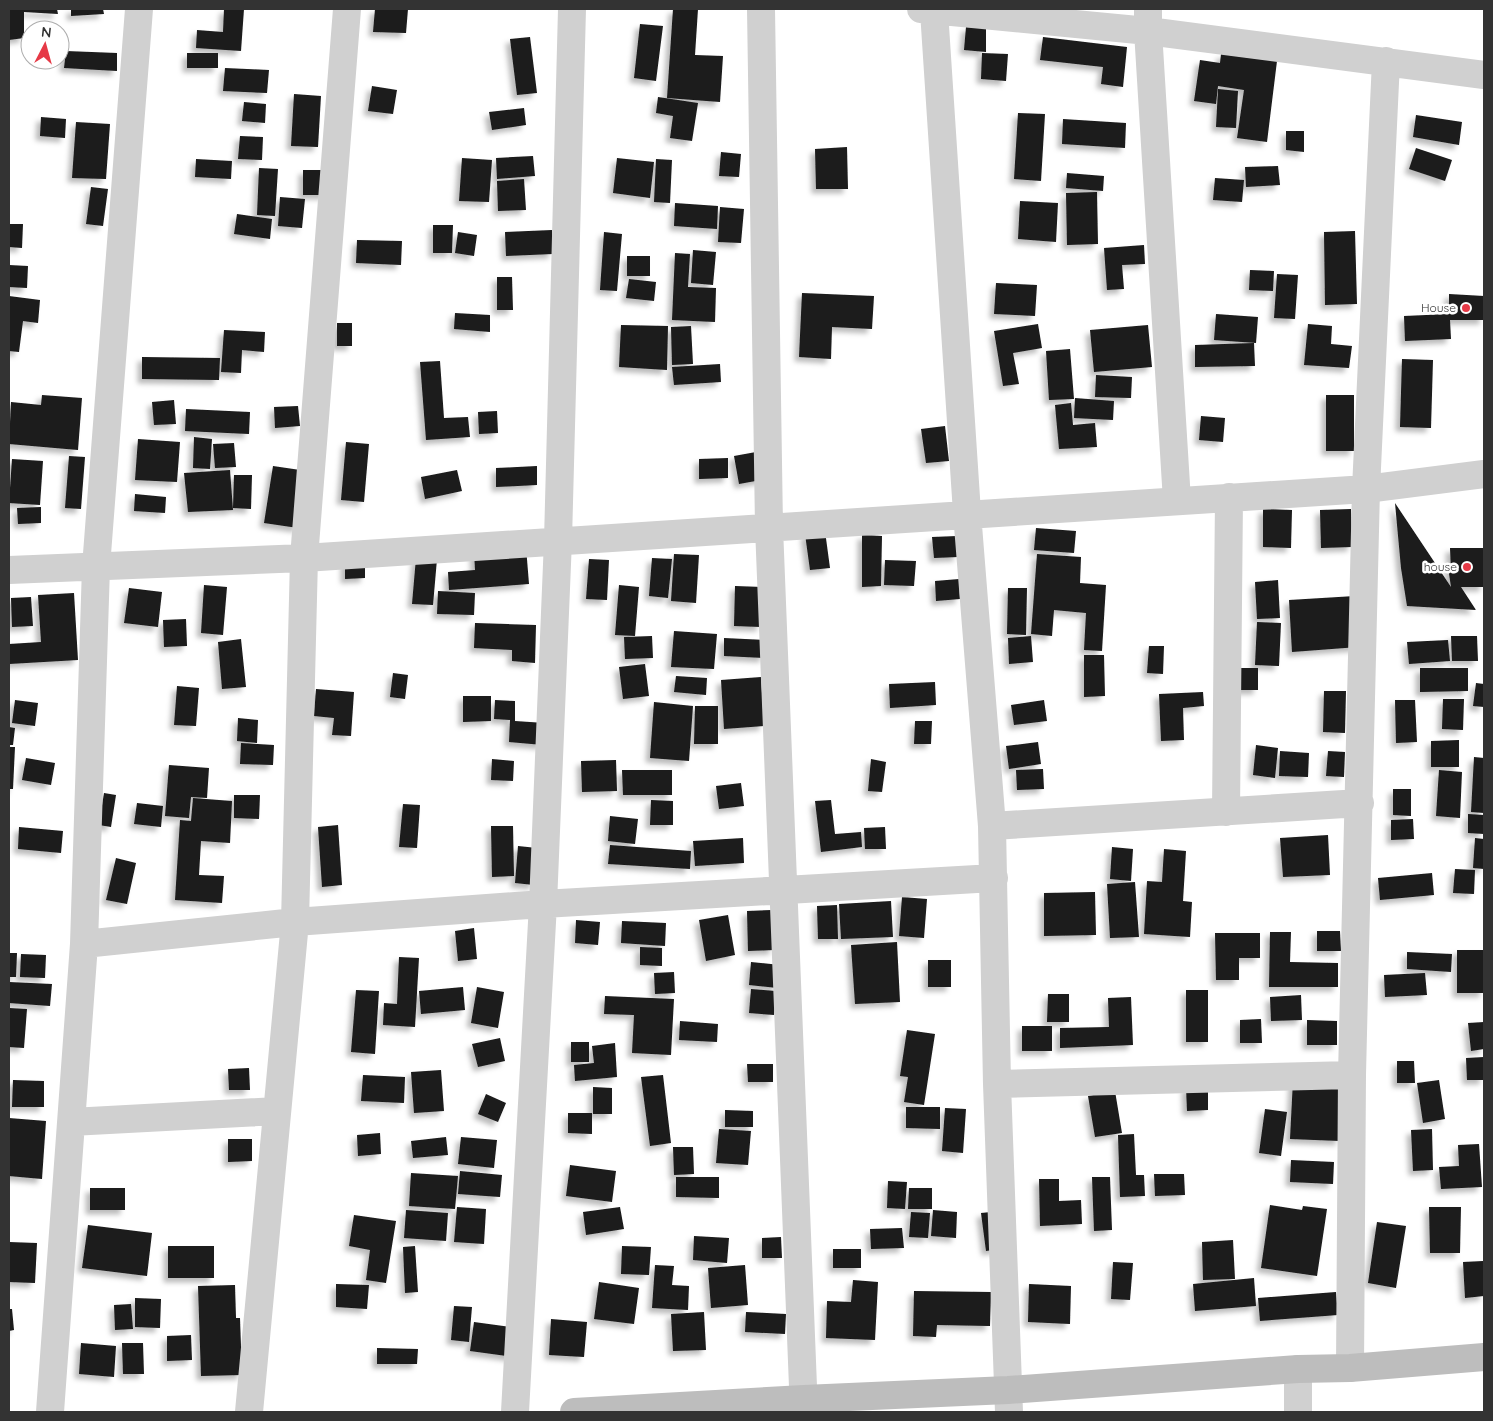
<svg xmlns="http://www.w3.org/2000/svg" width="1493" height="1421" font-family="Quicksand,sans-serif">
<defs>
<filter id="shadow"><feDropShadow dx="-4.5" dy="4.5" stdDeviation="2.5" flood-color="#0004"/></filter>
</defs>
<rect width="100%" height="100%" fill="#fff"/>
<path fill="#1a1a1a" filter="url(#shadow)" d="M9,9H57L58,14L24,12V38L9,40Z
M71,9H103L104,14L71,16Z
M224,9H244L241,51L196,48L197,30L223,32Z
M375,9H408L406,33L373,32Z
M673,9H698L695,55L723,56L720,102L667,98Z
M640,24L663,26L656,81L634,78Z
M966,27L986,28V52L964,50Z
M530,37L537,93L517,95L510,39Z
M1043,37L1127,47L1123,87L1101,84L1103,67L1040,60Z
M66,51L117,53V71L64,68Z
M187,53H218V68H187Z
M982,53L1008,54L1006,81L981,79Z
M1221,54L1277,61L1267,142L1237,138L1244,90L1218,86L1216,104L1194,101L1200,60L1220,63Z
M225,68L269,70L267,93L223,91Z
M372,86L397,90L393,114L368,111Z
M1218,89L1238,91L1236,128L1216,127Z
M294,94L321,96L318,147L291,146Z
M658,97L698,103L692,141L670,138L673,116L656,113Z
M244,102L266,104L265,123L242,121Z
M524,108L526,125L492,130L489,112Z
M1018,113L1045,114L1041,181L1014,179Z
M1416,115L1462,122L1459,145L1413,137Z
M41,117L66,119L65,138L40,136Z
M1063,119L1126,123L1125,148L1062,144Z
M76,122L110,124L106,179L72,178Z
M1286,131H1304V152L1286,150Z
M240,136L263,137L262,160L238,159Z
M847,147L848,189H816L815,149Z
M1416,148L1452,160L1445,181L1409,169Z
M721,152L741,154L739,177L719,176Z
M533,156L535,176L497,179L496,158Z
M462,158L492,160L489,202L459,201Z
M617,158L654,162L650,198L613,193Z
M196,159L232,161L231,179L195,177Z
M656,159L672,160L670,203L654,202Z
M1278,166L1280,185L1246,187L1245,167Z
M259,168L278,169L275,216L257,215Z
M303,170H327V195H303Z
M1067,173L1104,176L1103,191L1066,188Z
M1215,178L1244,180L1242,202L1213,200Z
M524,179L526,210L498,211L497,181Z
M91,187L108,189L103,226L86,224Z
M1097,192L1098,244L1067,245L1066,193Z
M280,197L305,199L302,228L278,226Z
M1020,201L1058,203L1056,242L1018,239Z
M675,203L718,206L717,229L674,226Z
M720,207L744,209L741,243L718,242Z
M237,214L272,219L270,239L234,234Z
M9,224H23L22,248L9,247Z
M433,225H453L452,253H433Z
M552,230L553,254L506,256L505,232Z
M1355,231L1357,304L1325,305L1324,232Z
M458,232L477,235L474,256L455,253Z
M604,232L622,234L617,291L600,290Z
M357,240L402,241L401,265L356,263Z
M1144,245L1145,264L1122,265L1124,289L1107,290L1104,248Z
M693,250L716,252L713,285L691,283Z
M675,253L690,254L688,287L716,288L715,322L672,320Z
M627,256H650V276H627Z
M9,265L28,266L27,288L9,287Z
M1250,270L1274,271L1273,291L1249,290Z
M1277,274L1298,275L1295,319L1274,318Z
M497,277H512L513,310H497Z
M629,279L656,282L654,301L626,298Z
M996,283L1037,285L1035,316L994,314Z
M802,293L874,296L872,329L832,327L831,359L799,357Z
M1449,294L1484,296V320H1450L1451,339L1405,341L1404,316L1449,314Z
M9,296L40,300L38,323L23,321L19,352L9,351Z
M455,313L490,315V332L454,329Z
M1216,314L1258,317L1256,343L1214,340Z
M337,323H352V346H337Z
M1038,324L1042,348L1013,353L1019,384L1003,386L994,331Z
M1308,324L1332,326L1331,344L1352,346L1349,368L1304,365Z
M621,325L668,326L667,370L619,367Z
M1148,325L1152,367L1094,372L1090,330Z
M691,326L693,364L672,365L671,327Z
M224,330L265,332L264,352L242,350L241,373L221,372Z
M1254,343L1255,366L1195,367V345Z
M1070,349L1074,399L1049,400L1046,351Z
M142,357L220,358L219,380L142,379Z
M1402,359L1433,360L1431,428L1400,427Z
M440,361L444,418L468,417L470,437L426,440L420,362Z
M720,364L721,382L674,385L672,367Z
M1096,375L1132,377L1131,398L1095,397Z
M42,395L82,398L78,450L9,444L11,402L41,405Z
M1326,395H1354V451H1326Z
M1075,398L1114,401L1113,420L1074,418Z
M174,400L176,424L154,425L152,402Z
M1071,403L1073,425L1095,423L1097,447L1059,449L1055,405Z
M298,406L300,426L275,428L274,407Z
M186,409L250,412L249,434L185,431Z
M497,411L498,433L479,434L478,412Z
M1201,416L1225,418L1223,442L1199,440Z
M945,426L949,461L926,463L921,429Z
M194,437L212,439L210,469L193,468Z
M138,439L180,442L177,482L135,480Z
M346,442L369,444L364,502L341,500Z
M234,443L236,467L215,468L213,444Z
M767,450L772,478L739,484L734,456Z
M69,456L85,457L81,509L65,508Z
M728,458V478L699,479V459Z
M12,459L43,461L40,505L9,503Z
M273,466L307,471L298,528L264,523Z
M537,466V485L496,487V468Z
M230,470L233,510L188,512L184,473Z
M457,470L462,491L425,499L421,477Z
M234,475H252L251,509L233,508Z
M135,494L166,497L165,513L134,511Z
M1395,503L1451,587L1448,567L1451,571L1450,548H1484V587H1461L1476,610L1407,606L1401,568Z
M41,507V523L18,524L17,508Z
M1263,509L1292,510L1291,548L1263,547Z
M1351,509L1352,547L1321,548L1320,510Z
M1036,528L1076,531L1074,553L1034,550Z
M825,531L830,568L810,570L805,534Z
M862,535L882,536L881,586L862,587Z
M957,536L958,557L934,558L932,537Z
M526,547L529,584L449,590L448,572L475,570L474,551Z
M674,554L699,555L696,603L671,601Z
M1037,554L1081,557L1080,583L1106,585L1102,651L1084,650L1086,613L1054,610L1052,636L1031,634Z
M416,558L437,559L433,605L412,604Z
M652,558L672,559L668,598L649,596Z
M589,559L609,560L607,600L586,599Z
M365,560V578L345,579V561Z
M885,560L916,561L914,586L884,585Z
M959,579L960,599L936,601L935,581Z
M1278,580L1280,618L1257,619L1255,582Z
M204,585L227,587L223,635L201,633Z
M619,585L639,587L635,636L615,635Z
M735,586L763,587L761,627L734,626Z
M129,588L162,592L158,627L124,623Z
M1008,588H1027L1026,635L1007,634Z
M438,591L475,593L474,615L437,614Z
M74,593L78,660L9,664V644L41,642L38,595Z
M1355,596L1358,647L1292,652L1289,600Z
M31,597L33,626L12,627L11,598Z
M186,619L187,646L164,647L163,620Z
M1257,622L1281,623L1279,666L1255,665Z
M475,623L536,625L535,663L512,661V650L474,648Z
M674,631L717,634L714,669L671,667Z
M652,636L653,658L625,659L624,637Z
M1031,636L1033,662L1009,664L1008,638Z
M1451,636H1477L1478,661H1452Z
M724,638L766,640L764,658L724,656Z
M241,639L246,687L222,689L218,642Z
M1448,640L1450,661L1409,664L1407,642Z
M1149,646H1164L1163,674L1147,673Z
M1084,655H1104L1105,696L1084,697Z
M645,664L649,696L623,699L619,667Z
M1237,668H1258V690H1236Z
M1420,668H1468V691L1420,692Z
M393,673L408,675L405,699L390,697Z
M676,676L707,678L706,695L674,692Z
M761,677L764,726L724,729L721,680Z
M935,682L936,705L890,708L889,684Z
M1476,683L1484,684V707L1473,706Z
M177,686L199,688L196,726L174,725Z
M316,689L354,692L351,736L332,735L334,718L314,716Z
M1324,691H1346L1345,733L1323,732Z
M1203,692L1204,706L1183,708L1184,740L1161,741L1159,694Z
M463,696H491V721L463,722Z
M1443,699H1464L1463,730L1442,729Z
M15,700L38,703L35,726L12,723Z
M495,700L515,701V721L545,723L543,745L509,742L510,720L494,719Z
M1044,700L1047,721L1014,725L1011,705Z
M1395,700H1415L1417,742L1396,743Z
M654,702L693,706L689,761L650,758Z
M695,706H718V744H694Z
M238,718L258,720L257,743L237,741Z
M915,721H932L931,744H914Z
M9,727L15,728L13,745H9Z
M1459,740V767H1431V741Z
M1038,742L1041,764L1009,769L1006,746Z
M241,743L274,745L273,765L240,764Z
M1256,745L1278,748L1275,778L1253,775Z
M9,747H15L13,789H9Z
M1280,751L1309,753L1308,777L1279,776Z
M1328,751L1345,752L1344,777L1326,776Z
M1474,757L1484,758V813L1471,812Z
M26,758L55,763L51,785L22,780Z
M492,759L514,761L513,781L491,780Z
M871,759L886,762L882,792L868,791Z
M616,760L617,791L582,792L581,761Z
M169,765L209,768L207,798L191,797L189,818L165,816Z
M1043,769L1044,789L1017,790L1016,770Z
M622,770H672V795H623Z
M1439,770L1462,772L1460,818L1436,816Z
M741,783L744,806L719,809L716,786Z
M1393,789H1411V816L1393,815Z
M104,793L116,795L111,827L99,825Z
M234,795H260L259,819L234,818Z
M193,798L232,801L230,843L201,841L199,875L224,876L222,903L175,900L180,820L191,821Z
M651,800L673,801V825H650Z
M831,800L835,834L861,832L862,847L821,852L815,801Z
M137,803L163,806L161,827L134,824Z
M403,804L420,805L417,848L399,847Z
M1468,814L1484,815V834L1468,833Z
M610,816L638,819L635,844L608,841Z
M1413,819L1414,839L1391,840V820Z
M338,825L342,885L322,887L318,827Z
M491,826H513L514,876L492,877Z
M19,827L63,831L61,853L18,849Z
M885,827L886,849H865L864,828Z
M1328,835L1330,875L1283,877L1280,838Z
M743,838L744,863L695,866L693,841Z
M1475,838L1484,839V869L1473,868Z
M610,845L691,851L690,869L608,864Z
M518,846L537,848L534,885L515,883Z
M1112,847L1133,849L1131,881L1110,879Z
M1164,849L1186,851L1183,901L1192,902L1190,937L1144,934L1147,881L1162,882Z
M116,858L136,863L127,904L106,900Z
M1455,869L1475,870L1474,894L1453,893Z
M1432,873L1434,895L1380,900L1378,878Z
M1135,882L1139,937L1110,938L1107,884Z
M1095,892L1096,935L1044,936V893Z
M902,897L927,899L924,938L899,936Z
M891,901L893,937L841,939L839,904Z
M837,905L838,939H818L817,906Z
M772,910L774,950L748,951L747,911Z
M728,915L735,955L706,961L699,920Z
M576,920L600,922L598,945L575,943Z
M622,921L666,923L665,946L621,943Z
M474,928L477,959L458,961L455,931Z
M1317,931H1340L1341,951H1317Z
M1270,932H1291L1290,962L1338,963V987H1269Z
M1215,933H1260V958H1239V980H1216Z
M897,942L900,1002L855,1004L851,945Z
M640,947L662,948V966L640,965Z
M1457,950H1484V993H1457Z
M1407,952L1452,954L1451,972L1407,969Z
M9,953H17L16,977H9Z
M21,954L46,955L45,978L20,977Z
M399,957L419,958L415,1027L383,1025L384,1003L397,1004Z
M928,960H951V987H928Z
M751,962L780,965L777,988L749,985Z
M674,972L675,993L655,994L654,973Z
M1425,973L1427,995L1385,997L1384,975Z
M9,982L52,984L50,1006L9,1003Z
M463,987L465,1010L421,1014L419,991Z
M477,987L504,992L498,1028L471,1023Z
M751,989L776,991L774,1015L749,1013Z
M356,990L379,991L375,1054L351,1052Z
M1186,990H1208V1042H1186Z
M1048,994H1069V1022H1047Z
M1301,995L1302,1020L1271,1021L1270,997Z
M605,996L674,999L671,1055L632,1053L634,1015L604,1014Z
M1131,997L1133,1045L1060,1048V1028L1109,1027L1108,998Z
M9,1008L27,1009L24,1048L9,1047Z
M1261,1019L1262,1043H1240V1020Z
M1307,1020L1337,1021V1045H1307Z
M680,1021L718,1024L717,1042L679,1040Z
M1484,1022V1049L1471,1051L1468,1023Z
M1022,1026H1052V1051H1022Z
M907,1030L935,1034L924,1105L904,1102L908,1077L900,1076Z
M500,1038L505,1061L478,1067L472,1044Z
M571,1042H589V1062H571Z
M615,1043L617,1077L575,1081L574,1065L594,1063L592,1046Z
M1484,1057V1080H1467L1466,1058Z
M1397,1061H1414L1415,1083H1397Z
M747,1064H773V1082H748Z
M249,1068L250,1090H229L228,1069Z
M441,1070L444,1111L414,1113L411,1072Z
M363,1075L405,1077L404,1103L361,1101Z
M663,1075L671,1143L650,1146L641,1077Z
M13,1080L44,1081V1107H12Z
M1293,1080L1343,1082L1340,1141L1290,1139Z
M1439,1080L1445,1119L1423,1123L1417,1083Z
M593,1087L612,1088V1114H593Z
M1186,1087H1208V1110L1187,1111Z
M1115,1091L1122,1133L1095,1137L1088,1096Z
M486,1094L506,1103L498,1122L478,1114Z
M906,1107H940V1129L906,1128Z
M945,1108L966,1109L963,1153L942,1151Z
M1265,1109L1287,1112L1281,1156L1259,1153Z
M725,1110L753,1111V1127H725Z
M568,1113H592V1134L568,1133Z
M9,1118L46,1121L42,1179L9,1176Z
M719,1129L751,1131L748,1165L716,1163Z
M1432,1129L1433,1170L1413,1171L1411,1130Z
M380,1133L381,1154L358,1156L357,1135Z
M1134,1134L1136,1175H1144L1145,1196L1120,1197L1118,1135Z
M446,1137L448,1155L413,1158L411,1141Z
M461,1137L497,1140L494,1168L458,1164Z
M228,1139H252V1161L228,1162Z
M1479,1144L1482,1187L1441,1189L1439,1167L1459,1166L1458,1145Z
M673,1147H693L694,1174L674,1175Z
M1291,1160L1334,1162L1333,1184L1290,1182Z
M570,1165L616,1171L612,1202L566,1196Z
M460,1171L502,1175L500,1197L458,1194Z
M411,1173L458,1176L455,1209L409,1206Z
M1154,1174H1184L1185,1195L1155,1196Z
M676,1177H719V1198L676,1197Z
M1092,1177H1110L1112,1230L1094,1231Z
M1039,1179H1059V1201L1081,1200L1082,1224L1040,1226Z
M888,1181L907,1182L905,1209L887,1208Z
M90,1188H125V1210H90Z
M909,1188H932V1209H908Z
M1270,1205L1302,1210L1303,1206L1327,1209L1317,1276L1261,1268Z
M457,1207L486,1209L484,1244L454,1242Z
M620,1207L624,1229L586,1235L583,1212Z
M1429,1207H1461L1460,1253H1430Z
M406,1210L448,1213L446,1241L404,1238Z
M933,1210L957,1212L956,1238L931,1236Z
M1001,1211L1006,1248L986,1251L981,1213Z
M911,1212L930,1213L928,1238L909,1237Z
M354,1215L396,1221L386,1283L366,1280L370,1250L349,1246Z
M1377,1222L1406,1226L1396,1288L1368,1283Z
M88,1225L152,1233L147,1276L82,1268Z
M902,1228L904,1248L871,1249L870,1229Z
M694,1236L729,1238L727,1263L693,1260Z
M781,1237L782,1258H762V1238Z
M1233,1240L1235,1279L1203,1280L1202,1242Z
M9,1242L37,1243L35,1283L9,1282Z
M168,1246H214V1278H168Z
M415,1246L418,1292L405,1293L403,1247Z
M622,1246L651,1247L649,1275L621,1274Z
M833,1249H861V1268H833Z
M1483,1261L1484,1296L1465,1298L1463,1262Z
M1113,1262L1133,1263L1130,1300L1111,1299Z
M655,1265L674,1266L672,1285L689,1286L688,1310L652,1308Z
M745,1265L748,1305L711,1308L708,1268Z
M1254,1278L1256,1306L1195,1311L1193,1284Z
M853,1280L878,1282L875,1340L826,1338L827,1301L851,1302Z
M599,1282L639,1288L634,1324L594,1319Z
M336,1284L369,1285L367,1309L336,1307Z
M1029,1284L1071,1286L1070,1324L1028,1322Z
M235,1285L236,1318H240L242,1375L201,1376L198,1286Z
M914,1291L991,1292L990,1326L937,1325L936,1337L913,1336Z
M1336,1292L1338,1315L1260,1321L1258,1298Z
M135,1298L161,1299L160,1328L135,1327Z
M131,1304L133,1329L115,1330L114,1305Z
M454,1306L472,1307L469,1342L451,1340Z
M9,1309H12L14,1330L9,1331Z
M704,1312L706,1350L673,1351L671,1314Z
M746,1312L786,1314L785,1334L745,1332Z
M551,1319L587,1322L584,1357L549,1355Z
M474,1322L518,1328L514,1357L470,1351Z
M191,1335L192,1360L167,1361V1336Z
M81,1343L116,1346L114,1377L79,1374Z
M122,1343H143L144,1374H123Z
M377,1348L418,1349L417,1364H377Z"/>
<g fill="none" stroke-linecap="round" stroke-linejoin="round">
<path stroke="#d0d0d0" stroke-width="28" d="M761,9L769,527L804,1412
M921,9L1148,31L1484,75
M1148,9V31L1177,501
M934,11L967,513L992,826L997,1084L1009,1412
M9,570L304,558L1366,489L1484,474
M1226,812L1229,497
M992,826L1360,803
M84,944L295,922L543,904L994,878
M997,1084L1352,1075
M71,1122L277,1111
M1350,1368L1352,1075L1366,489L1386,61
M50,1412L84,944L96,567L139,9
M249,1412L295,922L304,558L347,9
M515,1412L543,904L558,540L572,9
M1298,1412V1369"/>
<path stroke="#bdbdbd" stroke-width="28" d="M574,1412L804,1399L1008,1390L1298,1369L1350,1368L1484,1357"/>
</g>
<g fill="#e63946" stroke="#fff" stroke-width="2">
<circle cx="1466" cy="308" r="5"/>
<circle cx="1467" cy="567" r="5"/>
</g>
<g text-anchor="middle" stroke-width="5" stroke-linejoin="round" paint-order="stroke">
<g font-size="12" fill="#333" stroke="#fff" text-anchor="end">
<text x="1456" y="312">House</text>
<text x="1457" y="571">house</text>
</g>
</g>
<rect width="1493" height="1421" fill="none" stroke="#333333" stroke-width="20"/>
<g transform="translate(45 45) rotate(6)"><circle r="24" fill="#ffffff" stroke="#adadad"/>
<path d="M0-4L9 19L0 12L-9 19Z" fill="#e63946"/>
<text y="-8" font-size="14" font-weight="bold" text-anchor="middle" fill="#333333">N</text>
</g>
</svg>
